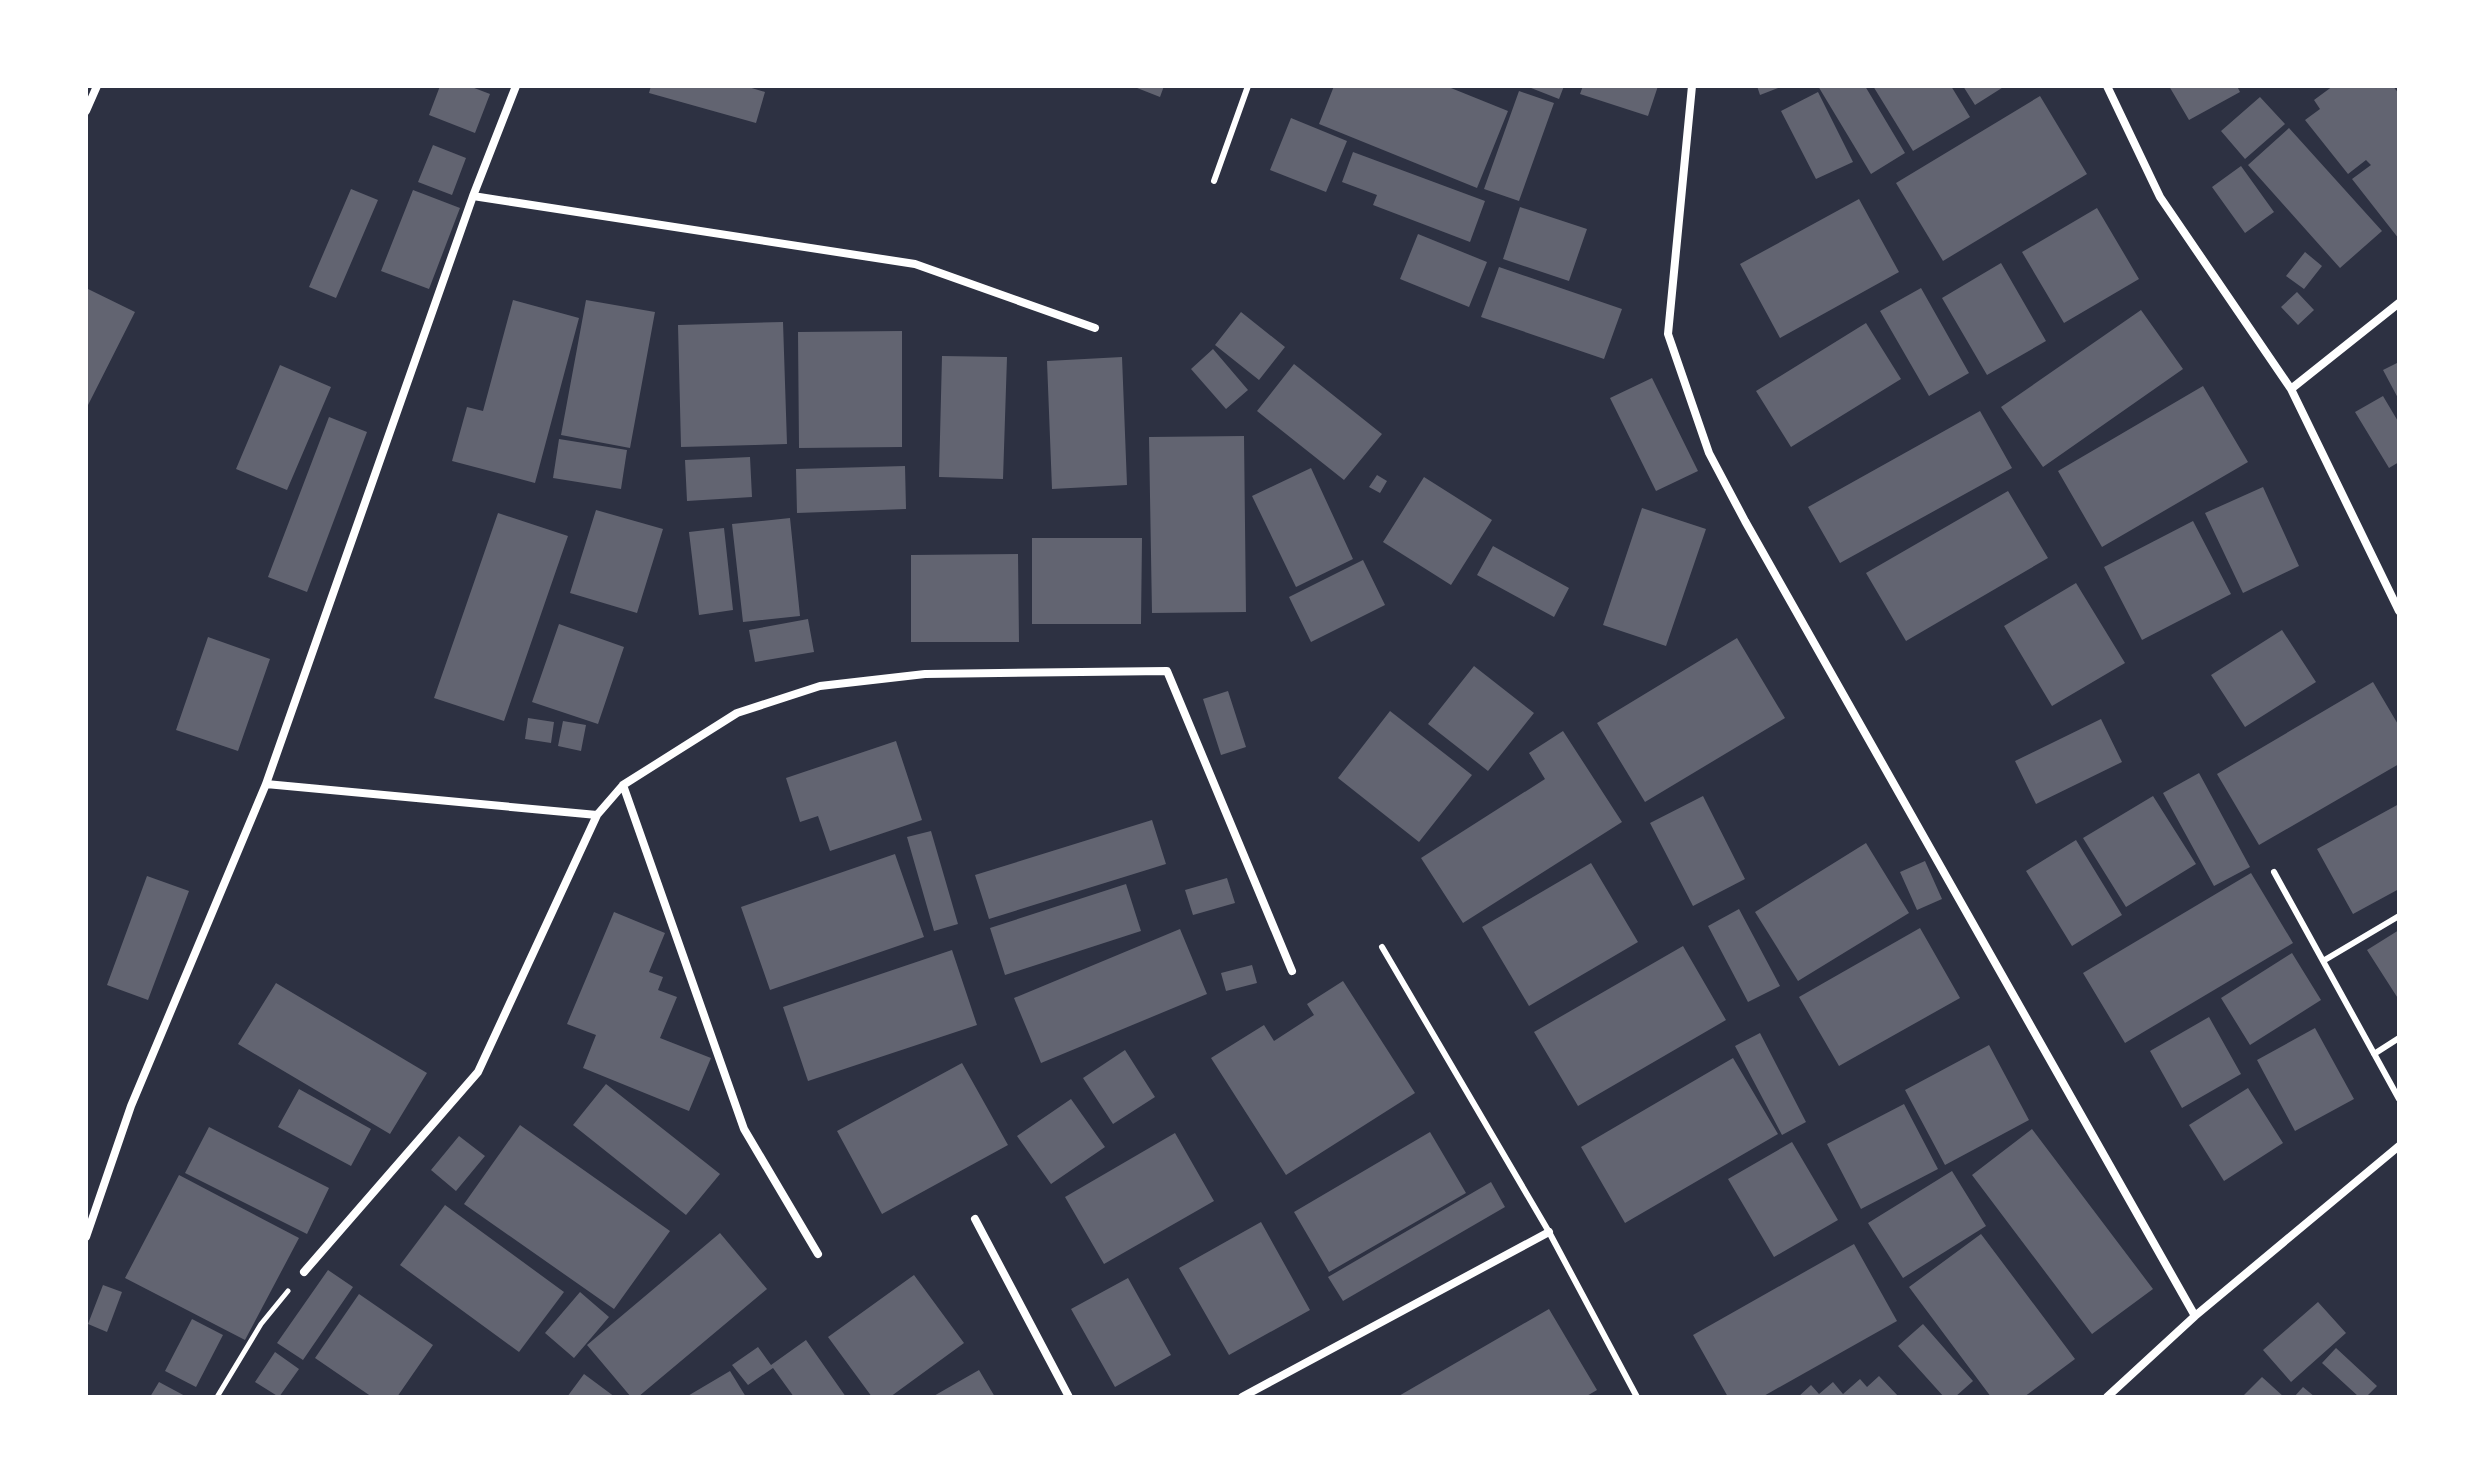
<svg xmlns="http://www.w3.org/2000/svg" width="2485" height="1483" font-family="'IBM Plex Serif',serif">
<rect width="100%" height="100%" fill="#2d3142"/>
<path fill="#626471" d="M440,86H469L490,94L475,133L429,115Z
M651,86H745L765,92L756,123L649,93Z
M1132,86H1164L1160,97Z
M1334,86H1446L1508,111L1477,188L1319,124Z
M1526,86H1564L1559,99Z
M1583,86H1658L1648,116L1580,94Z
M1757,86H1783L1760,95Z
M1818,86H1865L1905,153L1871,174Z
M1873,86H1951L1970,117L1913,151Z
M1963,86H2005L1975,105Z
M2169,86H2237L2240,92L2189,120Z
M2333,86H2393L2399,94V239L2352,179L2371,165L2366,160L2348,174L2305,120L2320,109L2314,100Z
M1519,91L1554,103L1519,201L1484,189Z
M1818,92L1853,162L1816,179L1781,111Z
M2040,96L2087,174L1943,261L1896,183Z
M2260,97L2285,124L2245,159L2221,131Z
M1291,118L1347,141L1326,192L1270,170Z
M2289,128L2382,231L2340,268L2248,165Z
M433,145L466,158L452,195L418,182Z
M1353,152L1485,201L1470,242L1373,205L1377,195L1342,182Z
M2241,166L2274,212L2245,233L2212,187Z
M351,189L378,200L336,298L309,287Z
M413,190L460,208L429,289L381,271Z
M1859,199L1899,272L1780,338L1740,264Z
M1520,207L1587,229L1569,281L1503,259Z
M2097,208L2139,279L2064,323L2022,252Z
M1418,234L1487,262L1469,307L1400,279Z
M2305,252L2322,266L2304,289L2286,276Z
M2001,263L2046,341L1987,375L1942,298Z
M1499,267L1622,309L1604,359L1481,317Z
M1921,288L1969,373L1929,396L1880,311Z
M88,289L135,312L86,409V293Z
M2297,292L2314,310L2298,325L2281,307Z
M513,300L579,318L535,483L452,461L467,407L483,411Z
M586,300L655,312L630,448L561,435Z
M2141,310L2183,369L2043,467L2001,407Z
M1241,312L1285,347L1259,380L1215,345Z
M783,322L787,444L681,447L678,325Z
M1866,323L1901,379L1791,447L1756,391Z
M902,331V447L799,448L798,332Z
M1213,349L1248,390L1226,409L1191,369Z
M942,356L1007,357L1003,479L939,477Z
M1122,357L1127,485L1052,489L1047,361Z
M2399,362V400L2383,370Z
M1294,364L1382,434L1344,480L1257,411Z
M280,365L331,387L287,490L236,469Z
M1652,378L1698,471L1656,491L1610,398Z
M2203,386L2248,462L2102,547L2058,471Z
M2383,396L2399,423V462L2389,468L2355,412Z
M1980,411L2012,468L1840,563L1808,507Z
M329,417L367,432L307,592L268,577Z
M1244,436L1246,612L1152,613L1149,437Z
M559,439L627,450L621,489L553,478Z
M750,457L752,497L687,501L685,460Z
M905,466L906,509L797,513L796,469Z
M1311,468L1353,559L1296,587L1252,496Z
M1377,475L1387,481L1380,493L1369,487Z
M1424,477L1492,520L1451,585L1383,542Z
M2263,487L2299,566L2243,593L2205,513Z
M2008,491L2048,558L1906,641L1866,573Z
M1642,508L1706,529L1666,646L1603,625Z
M596,510L663,529L637,613L570,593Z
M498,513L568,536L504,721L434,698Z
M790,518L800,616L743,622L732,524Z
M2193,521L2231,594L2142,640L2104,567Z
M724,528L733,610L699,615L689,532Z
M1032,538H1142L1141,624H1032Z
M1493,546L1569,588L1554,617L1477,575Z
M1018,554L1019,642H911V555Z
M1363,560L1385,605L1311,642L1289,597Z
M2076,583L2125,663L2052,706L2004,626Z
M808,619L814,652L755,662L749,630Z
M559,624L624,647L598,724L532,702Z
M2282,630L2316,682L2245,727L2211,675Z
M208,637L270,659L238,751L176,730Z
M1737,638L1785,718L1645,802L1597,723Z
M1474,666L1534,713L1488,771L1428,724Z
M2373,682L2399,726V764L2259,845L2217,774Z
M1228,691L1246,747L1221,755L1203,699Z
M1390,711L1472,775L1419,842L1338,778Z
M528,718L554,722L551,743L525,739Z
M2101,719L2122,762L2036,804L2015,761Z
M563,721L586,725L581,751L558,746Z
M1563,731L1622,822L1463,923L1421,858L1545,779L1529,753Z
M896,741L922,820L830,851L818,816L800,822L786,778Z
M2199,773L2250,867L2214,886L2163,793Z
M1703,796L1745,879L1693,906L1650,823Z
M2153,796L2196,864L2126,907L2083,838Z
M2399,804V889L2353,914L2317,849Z
M1152,820L1166,864L989,919L975,875Z
M931,831L958,924L934,931L907,837Z
M2076,840L2122,915L2072,946L2026,871Z
M1866,843L1909,913L1798,981L1755,912Z
M895,854L924,937L770,990L741,907Z
M1925,861L1942,899L1917,910L1900,872Z
M1591,863L1638,942L1529,1006L1482,927Z
M2251,873L2293,943L2125,1043L2083,973Z
M147,876L189,891L148,1000L107,985Z
M1227,878L1235,903L1193,915L1185,890Z
M1126,884L1141,931L1005,975L990,928Z
M1739,909L1780,986L1748,1002L1708,926Z
M614,912L665,933L649,972L663,977L658,990L677,997L660,1038L711,1058L689,1111L583,1068L596,1035L567,1024Z
M1920,928L1960,998L1839,1066L1799,997Z
M1180,929L1207,994L1041,1063L1014,998Z
M2399,930V1000L2367,950Z
M1683,946L1726,1020L1578,1106L1534,1032Z
M952,950L977,1025L808,1081L783,1007Z
M2292,953L2321,1000L2250,1045L2221,998Z
M1252,965L1257,983L1226,991L1221,973Z
M1343,981L1415,1093L1286,1175L1211,1058L1264,1025L1274,1041L1314,1015L1307,1004Z
M276,983L427,1073L390,1134L238,1044Z
M2209,1017L2241,1074L2182,1108L2150,1051Z
M2315,1028L2354,1099L2295,1131L2257,1060Z
M1760,1033L1806,1122L1782,1135L1735,1046Z
M1989,1045L2029,1120L1945,1165L1905,1090Z
M1125,1050L1155,1097L1113,1124L1083,1078Z
M1733,1058L1778,1134L1625,1223L1581,1147Z
M962,1063L1008,1145L882,1214L837,1131Z
M606,1084L720,1174L686,1215L573,1125Z
M2248,1088L2283,1143L2224,1181L2189,1125Z
M299,1089L371,1129L351,1166L278,1127Z
M1071,1099L1105,1147L1051,1184L1017,1136Z
M1904,1104L1938,1169L1861,1209L1827,1144Z
M520,1125L670,1231L614,1309L464,1204Z
M209,1127L329,1188L307,1234L185,1173Z
M2032,1129L2153,1289L2092,1334L1972,1175Z
M1430,1132L1466,1193L1329,1272L1294,1212Z
M1175,1133L1214,1201L1104,1264L1065,1197Z
M459,1136L485,1156L456,1191L431,1170Z
M1792,1142L1838,1220L1774,1257L1728,1179Z
M1952,1171L1986,1226L1903,1278L1868,1223Z
M179,1175L299,1238L245,1340L125,1278Z
M1491,1182L1505,1207L1343,1301L1328,1277Z
M445,1205L564,1292L519,1352L400,1265Z
M1261,1222L1310,1310L1229,1355L1179,1268Z
M720,1233L767,1289L638,1397H631L587,1345Z
M1981,1234L2075,1359L2024,1397H1991L1909,1287Z
M1854,1244L1897,1321L1762,1397H1728L1693,1335Z
M328,1270L353,1287L303,1360L277,1343Z
M914,1275L964,1343L890,1397H872L828,1337Z
M1128,1278L1171,1355L1115,1387L1071,1309Z
M103,1285L122,1292L107,1332L88,1324Z
M580,1292L609,1317L574,1358L545,1333Z
M359,1294L433,1345L397,1397H372L315,1358Z
M2318,1302L2346,1333L2291,1382L2263,1350Z
M1549,1309L1597,1390L1585,1397H1397Z
M192,1319L223,1335L196,1387L165,1371Z
M1923,1324L1973,1381L1955,1397H1944L1898,1346Z
M806,1340L846,1397H794L773,1368L748,1385L732,1365L758,1347L771,1365Z
M2336,1348L2377,1386L2366,1397H2359L2322,1363Z
M275,1352L299,1369L279,1397L255,1382Z
M979,1370L995,1397H932Z
M730,1371L746,1397H686Z
M584,1374L615,1397H567Z
M1879,1376L1899,1397H1798L1811,1385L1819,1394L1833,1382L1843,1394L1860,1379L1867,1387Z
M2262,1377L2284,1397H2246L2244,1395Z
M159,1382L187,1397H150Z
M2303,1387L2315,1397H2294Z"/>
<g fill="none" stroke-linecap="round" stroke-linejoin="round">
<path stroke="#fff" stroke-width="5" d="M217,1397L261,1324L288,1291"/>
<path stroke="#fff" stroke-width="6" d="M1214,181L1248,86
M2274,872L2399,1099
M1382,947L1549,1232L1637,1397
M2323,961L2399,916
M2374,1054L2399,1038"/>
<path stroke="#fff" stroke-width="8" d="M1692,86L1668,334L1709,453L1745,521L2195,1316
M2107,86L2160,197L2291,389L2399,611
M86,111L97,86
M473,196L915,264L1095,328
M2291,389L2399,303
M266,784L597,815L623,785L737,713L820,686L925,674L1167,671L1292,971
M623,785L744,1129L818,1254
M975,1219L1069,1397
M86,1237L131,1106L266,784L473,196L516,86
M304,1272L478,1072L597,815
M1242,1397L1549,1232
M2107,1397L2195,1316L2399,1146"/>
</g>
<rect width="2485" height="1483" fill="none" stroke="#ffffff" stroke-width="176"/>
</svg>
